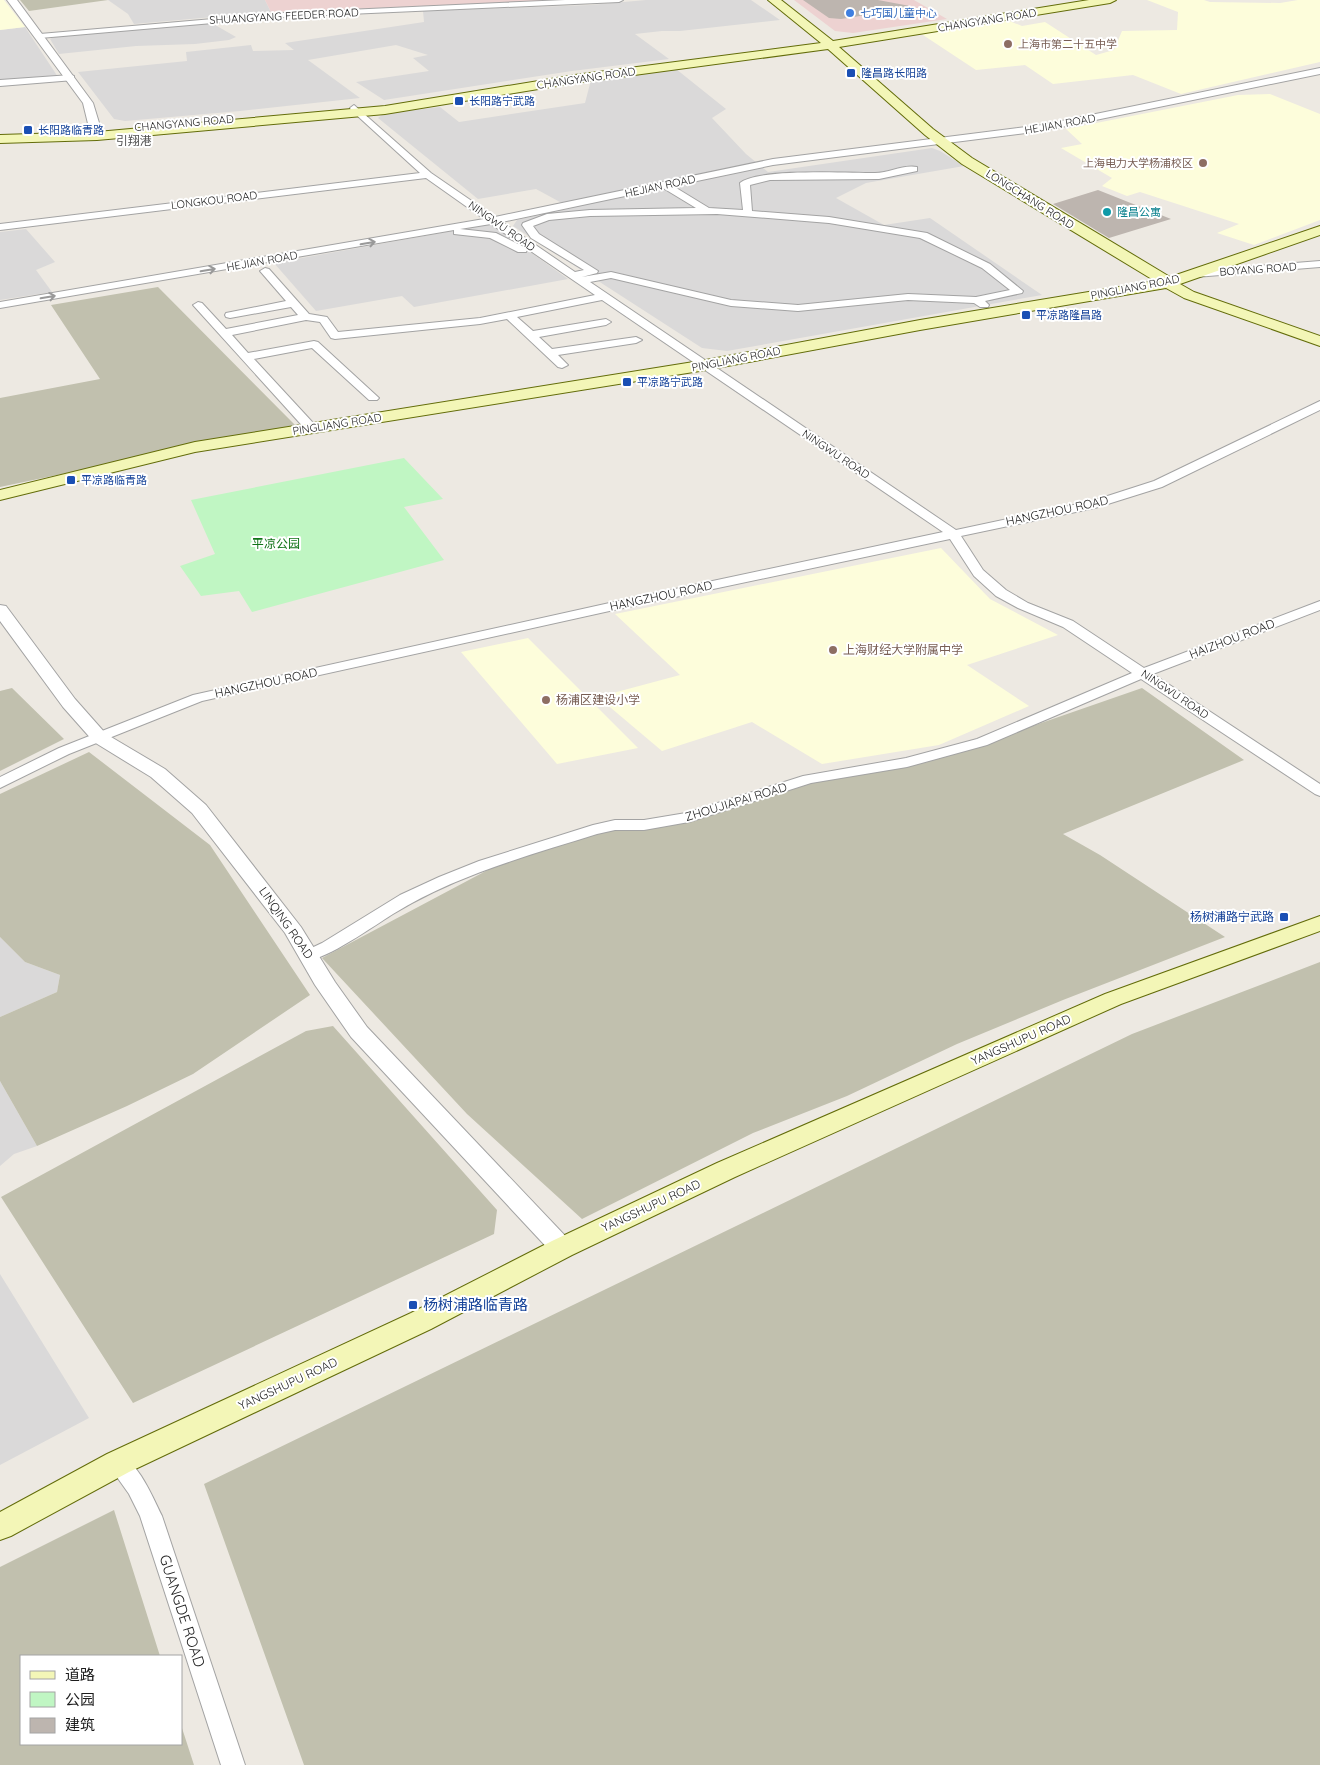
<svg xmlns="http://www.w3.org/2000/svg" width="1320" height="1765" font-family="Quicksand,'Noto Sans SC',sans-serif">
<rect width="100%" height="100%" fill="#ede9e2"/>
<path fill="#dad9d9" d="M108,0H265L271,12L134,24L128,14Z
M646,0H751L780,20L680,31H662L635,34L669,59L572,71L384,100L356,82L429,71L413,58L428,55L396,45L308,60L360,98L240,111L125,121L114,119L78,72L187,61L186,52L251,45L253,51L294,50L285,43L424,22L423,11L590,5Z
M210,22L236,37L229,40L195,44L136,46L59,54L50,39L56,36Z
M25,27L58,77L0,81V30Z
M676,69L726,109L712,118L746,154L768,172L932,148L940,151L964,166L866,183L836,198L884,225L930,218L1042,295L727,351L702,348L513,226L517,220L571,208L536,189L478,199L378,118L383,114L440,107L459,122L585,103L591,80Z
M491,224L568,279L414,307L402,296L316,311L274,263Z
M26,229L55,262L36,270L52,292L0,300V232Z
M0,937L25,962L60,975L57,992L0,1017Z
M0,1081L37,1146L14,1154L0,1166Z
M0,1274L89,1418L0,1465Z"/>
<path fill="#edd2d1" d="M265,0H589L271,12Z
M794,0H914L947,19L853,33L835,31Z"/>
<path fill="#fdfddb" d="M0,0H4L25,27L0,30Z
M1147,0H1204L1210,2L1280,3L1298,0H1320V62L1181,94L1133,75L1053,84L1025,65L976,70L920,33L1007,20L1022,26L1045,22L1096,55L1114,50L1122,31L1177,30L1178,12Z
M1270,94L1320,114V220L1254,245L1217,233L1239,224L1140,192L1127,196L1102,186L1112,178L1061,148L1082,144L1066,129L1238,95Z
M941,548L990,599L1058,635L967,665L1029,706L939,745L822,764L752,722L662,751L598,697L680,675L615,614Z
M528,638L638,748L557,764L461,652Z"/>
<path fill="#c1c0ae" d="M20,0H108L29,11Z
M158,287L295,425L0,487V398L100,379L51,305Z
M12,688L64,739L0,771V691Z
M1142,688L1244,760L1063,834L1100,855L1225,937L1063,1000L957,1044L847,1096L753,1133L582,1219L467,1114L322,958L499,864L597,831L693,820L812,783L958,752Z
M89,752L210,845L310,995L193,1074L127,1106L37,1146L0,1081V1017L57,992L60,975L25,962L0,937V794Z
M1320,962V1765H304L204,1484L1132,1034Z
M333,1026L497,1210L494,1234L133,1403L1,1197L306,1031Z
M114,1510L160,1656H21V1744H181V1725L194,1765H0V1567Z"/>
<path fill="#c0f6c3" d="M404,458L443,499L404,507L444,560L252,612L239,591L201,596L180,566L215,554L191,500Z"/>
<path fill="#bdb5af" d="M803,0H878L910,6V8L841,19L829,18Z
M1098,190L1171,219L1109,238L1053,204Z"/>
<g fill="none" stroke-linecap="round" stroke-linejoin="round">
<g stroke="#a3a3a3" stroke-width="2">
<path id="minor" d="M565,0H623L619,2L282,17L40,38L36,36L40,34L282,13Z
M1320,68V74L1042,131L773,165L673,186L709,208L743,210L740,183C757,168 849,173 875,173C889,173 904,164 917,167V171L879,179L770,180L750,185L752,211L829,217L927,233L990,264L1023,291L1022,293L985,301L989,305L988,307H980L974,303L908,300L798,311L731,306L611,278L590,282L956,530L1092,501L1154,481L1320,401V410L1162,487L1095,508L961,536L983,570L1006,590L1028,603L1073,621L1144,668L1320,601V610L1153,674L1320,784V796L1315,794L1141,679L987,745L907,767L811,783L689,822L644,830H615L597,834C527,856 456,875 393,914C375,925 321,964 303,960L301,956L303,952L322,943L400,895L439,877L479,861L593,825L615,820H644L686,813L803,776L906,758L977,739L1132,673L1063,627L1018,608L996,596L974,576L950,539L614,610L202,701L69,754L0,788V777L59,748L193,695L614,602L943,532L602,300L517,317L533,331L606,319L611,322L606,325L539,337L552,349L636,337L642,340L636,343L558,355L568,365L562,368L558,367L507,319L480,324L335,339L331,338L320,322L306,320L232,335L248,353L314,341L318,342L379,398L377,400H369L312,348L254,359L315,425L317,428L311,432L307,431L193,305L198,302L202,303L226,329L298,315L291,307L230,318L226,317L225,315L226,313L286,301L260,271L265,268L269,269L309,314L327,317L338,332L480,318L595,295L491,224L460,229L496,233L526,248L527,250L526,252H518L490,238L454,234V230L0,308V302L484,219L426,178L0,230V224L420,173L351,110L350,108L354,105L431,173L495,217L773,159L1042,125ZM663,188L696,208L590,210L547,214L523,223L522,225L531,238L584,270L575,272L502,222ZM717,214L829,223L920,238L982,268L1010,290L976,297L908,294L798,305L731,300L611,272L582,277L597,273L598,271L539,234L533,226L549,220L590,216Z
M71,75L74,76V80L0,86V80Z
M1320,261V267L1196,277L1191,274L1196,271Z
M118,1454C138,1461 153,1498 162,1516L245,1765H221L140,1516L129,1494L107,1463L110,1457Z"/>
</g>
<g stroke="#a3a3a3" stroke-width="2">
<path id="tertiary" d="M7,0H17L93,103L103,136L101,138L97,139L91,136L83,103Z
M0,605L6,606L75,699L106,734L165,769L206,805L301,927L335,982L367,1027L571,1242L574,1248L571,1254L562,1257L553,1254L351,1037L315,985L285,933L192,813L151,777L94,742L63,707L0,621Z"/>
</g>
<g stroke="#636c0a" stroke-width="2">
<path id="secondary" d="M768,0H781L833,41L1089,0H1116L1110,3L839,47L933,129L972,158L1170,277L1320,226V235L1180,284L1194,292L1320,336V346L1184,298L1166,288L920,330L706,370L195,452L0,500V490L195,442L706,360L920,320L1155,281L962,164L925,135L828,49L575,83L385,114L97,140L0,143V135L97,132L385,106L575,75L821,43Z
M1320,916V931L1121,1004L735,1177L572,1255L431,1329L129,1472L11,1536L0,1540V1512L107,1454L411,1313L552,1241L717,1163L1105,994Z"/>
</g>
<use href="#minor" fill="#fff" fill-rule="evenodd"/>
<use href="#tertiary" fill="#fff" fill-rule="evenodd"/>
<use href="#secondary" fill="#f3f6b7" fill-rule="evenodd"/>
</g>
<defs><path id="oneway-shaft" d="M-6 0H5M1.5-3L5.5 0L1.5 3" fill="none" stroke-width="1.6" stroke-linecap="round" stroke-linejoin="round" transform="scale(1.25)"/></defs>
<g stroke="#999">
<use href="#oneway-shaft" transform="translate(368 243) rotate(-10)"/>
<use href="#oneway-shaft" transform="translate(208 270) rotate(-10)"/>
<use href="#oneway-shaft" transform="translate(48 297) rotate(-10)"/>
</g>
<circle fill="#3f7fe0" stroke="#fff" stroke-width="2" cx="850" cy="13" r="5"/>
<g fill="#8d6e63" stroke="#fff" stroke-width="2">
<circle cx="1008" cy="44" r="5"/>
<circle cx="1203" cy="163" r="5"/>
<circle cx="833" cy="650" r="5"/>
<circle cx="546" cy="700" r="5"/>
</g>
<g fill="#1a4fb4" stroke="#fff" stroke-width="2">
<rect x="846" y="68" width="10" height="10" rx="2.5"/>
<rect x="454" y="96" width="10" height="10" rx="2.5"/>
<rect x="23" y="125" width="10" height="10" rx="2.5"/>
<rect x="1021" y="310" width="10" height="10" rx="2.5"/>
<rect x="622" y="377" width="10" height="10" rx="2.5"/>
<rect x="66" y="475" width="10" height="10" rx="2.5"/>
<rect x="1279" y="912" width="10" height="10" rx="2.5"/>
<rect x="408" y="1300" width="10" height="10" rx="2.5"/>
</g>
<circle fill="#0f9aa8" stroke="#fff" stroke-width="2" cx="1107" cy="212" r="5"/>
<g text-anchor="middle" stroke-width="4" stroke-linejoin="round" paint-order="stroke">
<g font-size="11" fill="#366cbe" stroke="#fff" text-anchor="start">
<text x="860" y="17">七巧国儿童中心</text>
</g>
<g font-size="11" fill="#1c1c1c" stroke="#fff">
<text transform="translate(284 16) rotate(-3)" y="4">SHUANGYANG FEEDER ROAD</text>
<text transform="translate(987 20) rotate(-9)" y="4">CHANGYANG ROAD</text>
<text transform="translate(586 78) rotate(-8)" y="4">CHANGYANG ROAD</text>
<text transform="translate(184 123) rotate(-5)" y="4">CHANGYANG ROAD</text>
<text transform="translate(1060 124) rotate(-10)" y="4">HEJIAN ROAD</text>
<text transform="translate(660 186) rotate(-12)" y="4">HEJIAN ROAD</text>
<text transform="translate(1030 199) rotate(32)" y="4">LONGCHANG ROAD</text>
<text transform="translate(214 200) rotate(-7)" y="4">LONGKOU ROAD</text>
<text transform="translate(502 226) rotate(35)" y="4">NINGWU ROAD</text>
<text transform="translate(262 261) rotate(-10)" y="4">HEJIAN ROAD</text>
<text transform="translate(1258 269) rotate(-4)" y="4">BOYANG ROAD</text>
<text transform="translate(1135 287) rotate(-11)" y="4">PINGLIANG ROAD</text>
<text transform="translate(736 359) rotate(-11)" y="4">PINGLIANG ROAD</text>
<text transform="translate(337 424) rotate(-9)" y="4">PINGLIANG ROAD</text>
<text transform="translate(836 454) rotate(34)" y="4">NINGWU ROAD</text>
<text transform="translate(1175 694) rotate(34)" y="4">NINGWU ROAD</text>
</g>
<g font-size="11" fill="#785e54" stroke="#fff" text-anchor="start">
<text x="1018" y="48">上海市第二十五中学</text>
<text x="1193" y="167" text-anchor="end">上海电力大学杨浦校区</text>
</g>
<g font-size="11" fill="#164399" stroke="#fff" text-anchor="start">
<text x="861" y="77">隆昌路长阳路</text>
<text x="469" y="105">长阳路宁武路</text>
<text x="38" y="134">长阳路临青路</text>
<text x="1036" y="319">平凉路隆昌路</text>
<text x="637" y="386">平凉路宁武路</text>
<text x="81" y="484">平凉路临青路</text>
</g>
<g font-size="11" fill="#0d838f" stroke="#fff" text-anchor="start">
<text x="1117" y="216">隆昌公寓</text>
</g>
<g font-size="12" fill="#4f4f4f" stroke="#fff">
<text x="134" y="145">引翔港</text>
</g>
<g font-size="12" fill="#1c1c1c" stroke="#fff">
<text transform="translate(1057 511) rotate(-12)" y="4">HANGZHOU ROAD</text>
<text transform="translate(661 596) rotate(-12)" y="4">HANGZHOU ROAD</text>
<text transform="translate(1232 639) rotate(-21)" y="4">HAIZHOU ROAD</text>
<text transform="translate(266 683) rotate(-12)" y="4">HANGZHOU ROAD</text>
<text transform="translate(736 802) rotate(-17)" y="4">ZHOUJIAPAI ROAD</text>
<text transform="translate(286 923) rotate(55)" y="4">LINQING ROAD</text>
<text transform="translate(1021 1040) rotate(-24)" y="4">YANGSHUPU ROAD</text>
<text transform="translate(651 1206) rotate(-25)" y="4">YANGSHUPU ROAD</text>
<text transform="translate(288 1384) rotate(-25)" y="4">YANGSHUPU ROAD</text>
</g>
<g font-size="12" fill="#107317" stroke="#fff">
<text x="276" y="548">平凉公园</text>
</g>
<g font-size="12" fill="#785e54" stroke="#fff" text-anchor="start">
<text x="843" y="654">上海财经大学附属中学</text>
<text x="556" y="704">杨浦区建设小学</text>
</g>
<g font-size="12" fill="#164399" stroke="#fff" text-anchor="end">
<text x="1274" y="921">杨树浦路宁武路</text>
</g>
<g font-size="15" fill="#164399" stroke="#fff" text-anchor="start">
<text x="423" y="1310">杨树浦路临青路</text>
</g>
<g font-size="15" fill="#1c1c1c" stroke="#fff">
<text transform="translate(182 1611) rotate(72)" y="5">GUANGDE ROAD</text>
</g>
</g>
<rect x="20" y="1655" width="162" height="90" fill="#ffffff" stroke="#a4a4a4"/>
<rect x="30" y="1671" width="25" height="8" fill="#f3f6b7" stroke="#a4a4a4"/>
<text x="65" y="1680" font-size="15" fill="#1c1c1c">道路</text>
<rect x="30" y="1692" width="25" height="15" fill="#c0f6c3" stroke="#a4a4a4"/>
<text x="65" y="1705" font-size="15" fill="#1c1c1c">公园</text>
<rect x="30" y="1718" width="25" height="15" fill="#bdb5af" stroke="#a4a4a4"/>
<text x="65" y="1730" font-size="15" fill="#1c1c1c">建筑</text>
</svg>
